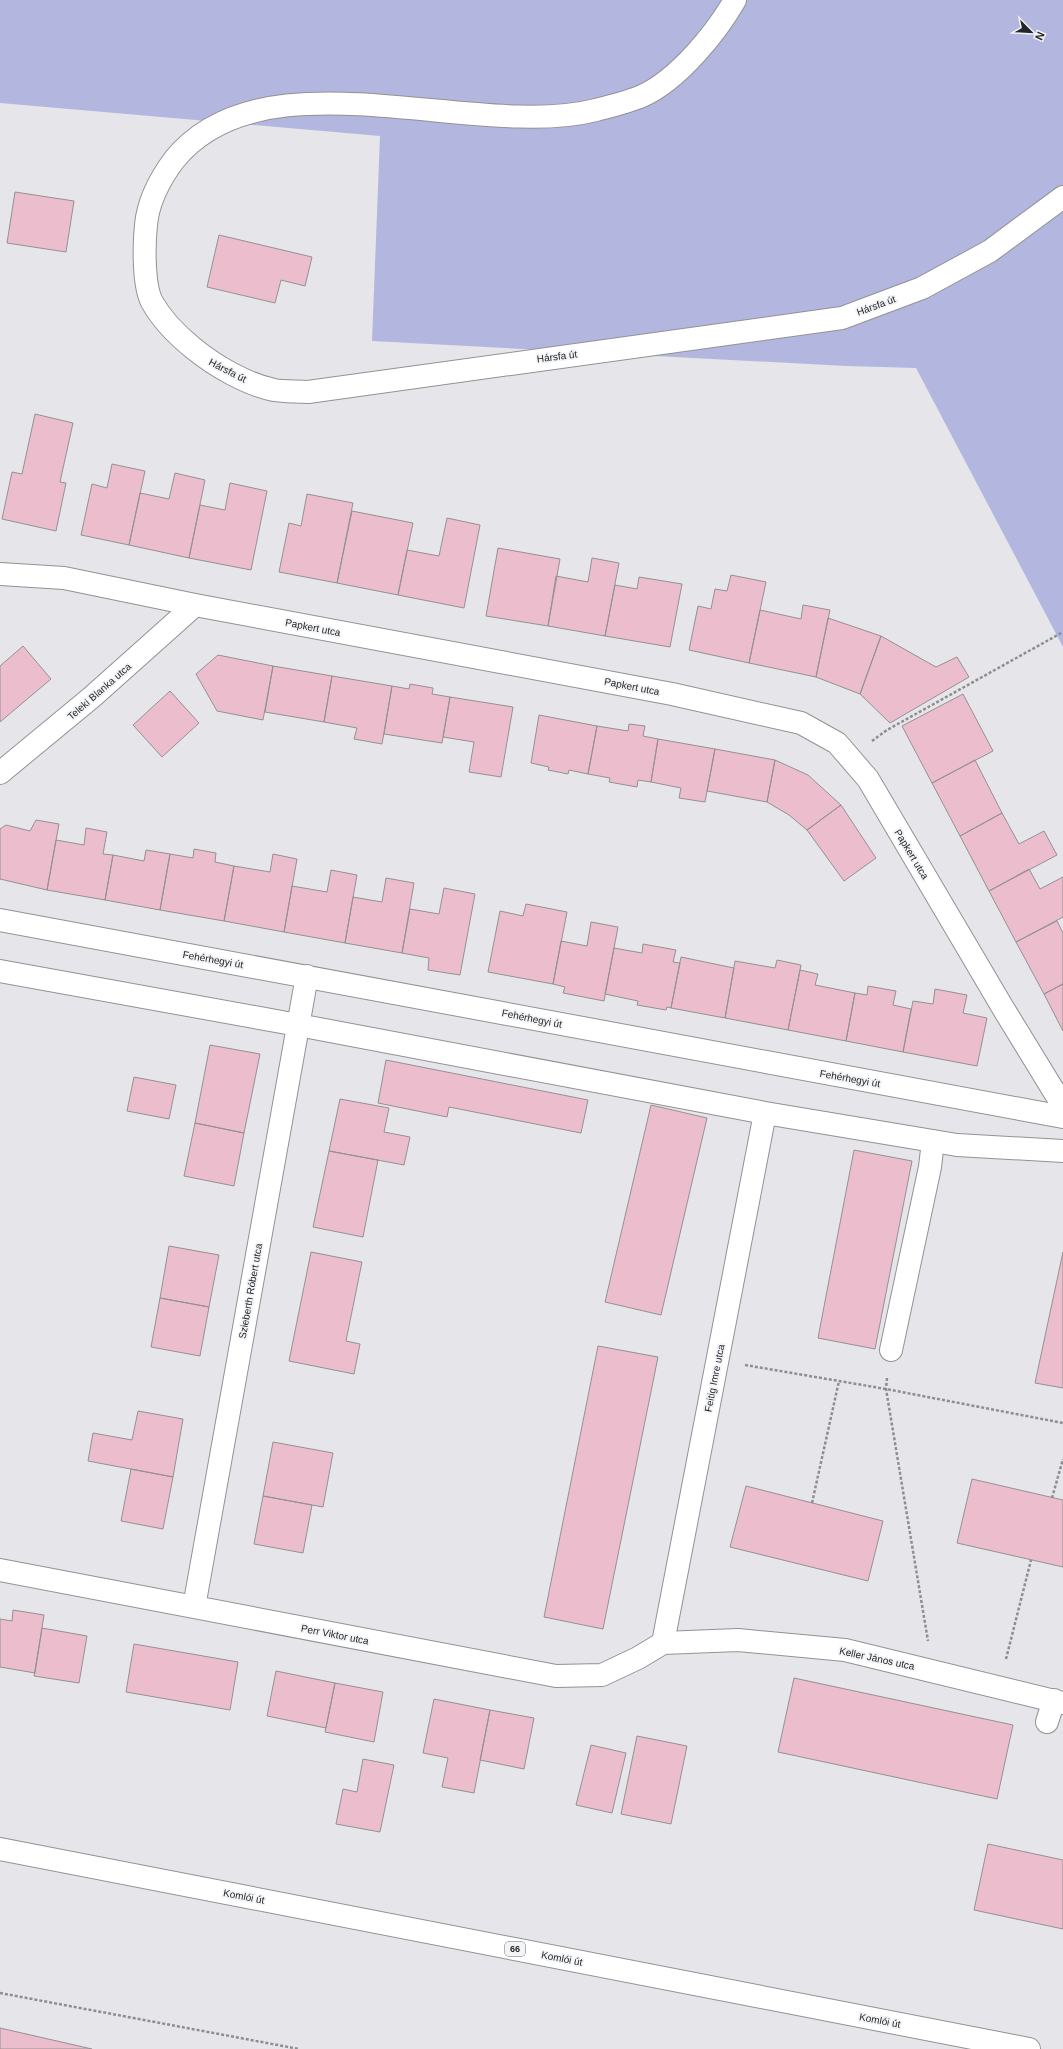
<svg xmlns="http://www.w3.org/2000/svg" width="1063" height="2049" font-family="Helvetica,sans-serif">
<rect width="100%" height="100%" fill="#e6e6ea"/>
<path fill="#b3b7df" d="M0,0H1063V647L916,368L846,366L372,341L380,136L0,103Z"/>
<path fill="#ebbdcd" stroke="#949192" d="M15,192L74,201L66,252L7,243Z
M219,235L312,257L305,286L281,280L275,303L207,287Z
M35,414L73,423L60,482L66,483L56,531L2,519L12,472L22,474Z
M112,464L145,471L129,545L81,535L92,484L107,488Z
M175,473L205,480L189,558L129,545L140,493L169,499Z
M230,483L267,491L251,570L189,558L200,505L225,510Z
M307,494L353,503L337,583L279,572L289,523L301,526Z
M352,511L413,523L398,595L337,583Z
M447,518L480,525L464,608L398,595L407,550L439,556Z
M498,548L560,559L548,626L486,616Z
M592,558L619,563L605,636L548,626L556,576L588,582Z
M731,575L766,582L749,663L689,650L698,606L711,609L715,589L727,591Z
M639,577L682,584L670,647L605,636L615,585L637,589Z
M803,605L830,610L816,677L749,663L760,610L801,619Z
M828,618L881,636L860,694L816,677Z
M881,636L936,667L957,657L969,677L890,723L860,694Z
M23,646L51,679L0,722V666Z
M218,655L273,666L263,720L217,711L196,674Z
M273,666L332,676L324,722L265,712Z
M332,676L392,686L382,744L354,739L357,728L324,722Z
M410,684L433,688L432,694L450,697L442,743L384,734L392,686L409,689Z
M170,691L199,723L162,757L133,725Z
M963,694L993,751L932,783L902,726Z
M450,697L513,707L501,777L469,772L474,742L443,737Z
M539,715L597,726L588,774L569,770L568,774L548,770L549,767L531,763Z
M629,724L645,726L643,736L658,739L651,782L638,780L637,787L609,782L610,778L588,774L597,726L628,731Z
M658,739L715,749L705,802L679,798L681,788L651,782Z
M715,749L775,760L767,802L707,791Z
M775,760L808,775L841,805L807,830L789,815L767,802Z
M975,760L1002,813L960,836L932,783Z
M841,805L876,858L844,881L807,830Z
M1002,813L1019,844L1044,831L1057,855L989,891L960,836Z
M36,820L59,824L47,890L0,879V829L6,825L30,831Z
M86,828L107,832L103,854L113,855L105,900L47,890L56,840L84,845Z
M194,849L216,853L215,862L234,866L224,921L160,910L170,854L193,858Z
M146,850L170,854L160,910L105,900L113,855L144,861Z
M273,854L297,859L284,932L224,921L234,866L270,872Z
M1029,869L1040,889L1063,877V917L1016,942L989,891Z
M331,870L357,875L345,943L284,932L292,886L327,892Z
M386,878L414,883L402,953L345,943L353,897L382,902Z
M444,888L475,894L460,975L428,970L429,958L402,953L410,909L439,914Z
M526,904L567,912L553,984L488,972L500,911L523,916Z
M1057,921L1063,933V984L1044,994L1016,942Z
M591,922L618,927L604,1001L563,993L565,987L553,984L561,941L587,946Z
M643,944L676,950L673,962L680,963L671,1008L667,1007L666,1010L637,1005L638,1001L605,994L614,948L642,953Z
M681,957L734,968L725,1018L671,1008Z
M777,960L801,965L788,1030L725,1018L735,961L775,968Z
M800,970L818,974L815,985L855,993L846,1041L788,1030Z
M1063,984V1031L1044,994Z
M868,986L896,991L893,1005L911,1009L903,1052L846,1041L855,993L867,995Z
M935,989L967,995L963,1013L987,1018L977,1066L903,1052L913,1001L933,1004Z
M210,1045L260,1054L244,1133L195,1123Z
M386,1060L588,1100L581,1133L449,1107L447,1117L378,1103Z
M134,1077L176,1085L169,1119L127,1111Z
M340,1099L389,1108L384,1132L410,1137L404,1165L329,1151Z
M651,1105L707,1118L661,1315L605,1302Z
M195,1123L244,1133L234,1186L184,1176Z
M854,1150L912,1161L875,1349L818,1338Z
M329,1151L378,1160L363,1237L313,1227Z
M169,1246L219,1255L209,1307L160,1298Z
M311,1252L362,1262L346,1341L360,1344L354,1374L289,1361Z
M1063,1252V1388L1035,1383Z
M160,1298L209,1307L200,1356L151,1347Z
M598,1346L658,1357L603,1629L544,1617Z
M138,1411L183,1419L173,1477L88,1461L93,1433L132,1440Z
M273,1442L333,1453L323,1507L263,1496Z
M131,1469L173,1477L163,1529L121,1521Z
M972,1479L1063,1500V1567L957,1543Z
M746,1486L883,1521L868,1581L730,1547Z
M263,1496L312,1505L303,1553L254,1544Z
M13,1610L44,1615L35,1673L0,1667V1619L12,1621Z
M42,1628L87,1636L79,1683L34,1676Z
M134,1644L238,1662L230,1710L126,1692Z
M276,1671L335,1683L326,1728L267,1716Z
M794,1678L1013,1725L997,1799L778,1752Z
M335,1683L383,1692L374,1742L325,1732Z
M434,1699L490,1710L474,1793L442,1787L448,1758L423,1753Z
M490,1710L534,1718L524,1769L480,1760Z
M637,1736L687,1746L671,1824L621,1814Z
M591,1745L626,1753L612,1813L576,1805Z
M363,1759L394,1765L380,1832L336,1824L343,1789L357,1792Z
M988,1844L1063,1860V1929L974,1910Z
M0,2028L92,2049H0Z"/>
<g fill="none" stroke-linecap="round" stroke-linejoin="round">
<g stroke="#929295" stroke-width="24">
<path id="minor" d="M735,0C716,33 678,80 642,96C628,102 611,106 596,110C475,141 263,49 174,160C160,179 148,202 146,225C144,244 143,285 152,302C162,320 177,335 193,348C215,366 246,384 274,390C285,392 297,391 308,392L842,318L922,288L990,251L1063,197
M0,574L64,578L195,605L672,694L801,723L837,743L868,779L1003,1008L1063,1106
M0,773L92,697L195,605
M0,920L1063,1117
M0,971L298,1025L765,1113L957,1145L1063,1151
M891,1350L930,1167L933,1141
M0,1570L556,1676L602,1675L638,1658L663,1643L738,1640L845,1650L1063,1703
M194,1607L307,976
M663,1643L765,1113
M1047,1722L1054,1700"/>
</g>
<g stroke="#929295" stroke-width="24">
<path id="major" d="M0,1849L1029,2049"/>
</g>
<path stroke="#8d8e91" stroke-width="2.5" stroke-dasharray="3 2" stroke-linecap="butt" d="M872,741L887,730L1063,632
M745,1365L886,1389L1063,1423
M887,1378L886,1389L928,1641
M1052,1498L1063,1459
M812,1503L839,1381
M1006,1659L1031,1560
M0,1993L299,2049"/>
<use href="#minor" stroke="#fff" stroke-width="22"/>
<use href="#major" stroke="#fff" stroke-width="22"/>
</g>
<g text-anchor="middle" stroke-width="3.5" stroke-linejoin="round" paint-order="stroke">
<rect fill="#f3f4f7" stroke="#626365" stroke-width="1" x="505" y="1942" width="20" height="14" rx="3"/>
<g font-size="9" font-weight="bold" fill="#242526">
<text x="515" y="1952">66</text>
</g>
<g font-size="10" fill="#242526" stroke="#f3f4f7">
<text transform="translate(876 305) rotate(-20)" y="4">Hársfa út</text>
<text transform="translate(557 356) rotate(-7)" y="4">Hársfa út</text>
<text transform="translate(228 370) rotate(27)" y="4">Hársfa út</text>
<text transform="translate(313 627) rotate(11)" y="4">Papkert utca</text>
<text transform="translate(632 686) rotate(11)" y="4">Papkert utca</text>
<text transform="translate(99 691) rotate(-41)" y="4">Teleki Blanka utca</text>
<text transform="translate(912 854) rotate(59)" y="4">Papkert utca</text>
<text transform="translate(213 959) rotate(10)" y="4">Fehérhegyi út</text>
<text transform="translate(532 1018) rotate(11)" y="4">Fehérhegyi út</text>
<text transform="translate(850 1078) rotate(10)" y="4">Fehérhegyi út</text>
<text transform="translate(250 1291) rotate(-80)" y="4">Szieberth Róbert utca</text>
<text transform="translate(714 1378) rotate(-79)" y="4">Feitig Imre utca</text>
<text transform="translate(335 1634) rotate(11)" y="4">Perr Viktor utca</text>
<text transform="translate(877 1658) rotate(12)" y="4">Keller János utca</text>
<text transform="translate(244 1896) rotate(11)" y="4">Komlói út</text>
<text transform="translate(562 1958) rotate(11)" y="4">Komlói út</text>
<text transform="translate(880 2020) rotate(11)" y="4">Komlói út</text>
</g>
</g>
<g transform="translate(1031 32) rotate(114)" stroke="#f3f4f7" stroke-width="3" paint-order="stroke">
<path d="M0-3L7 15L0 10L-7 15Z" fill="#242526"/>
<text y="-6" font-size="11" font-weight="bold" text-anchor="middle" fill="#242526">N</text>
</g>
</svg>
